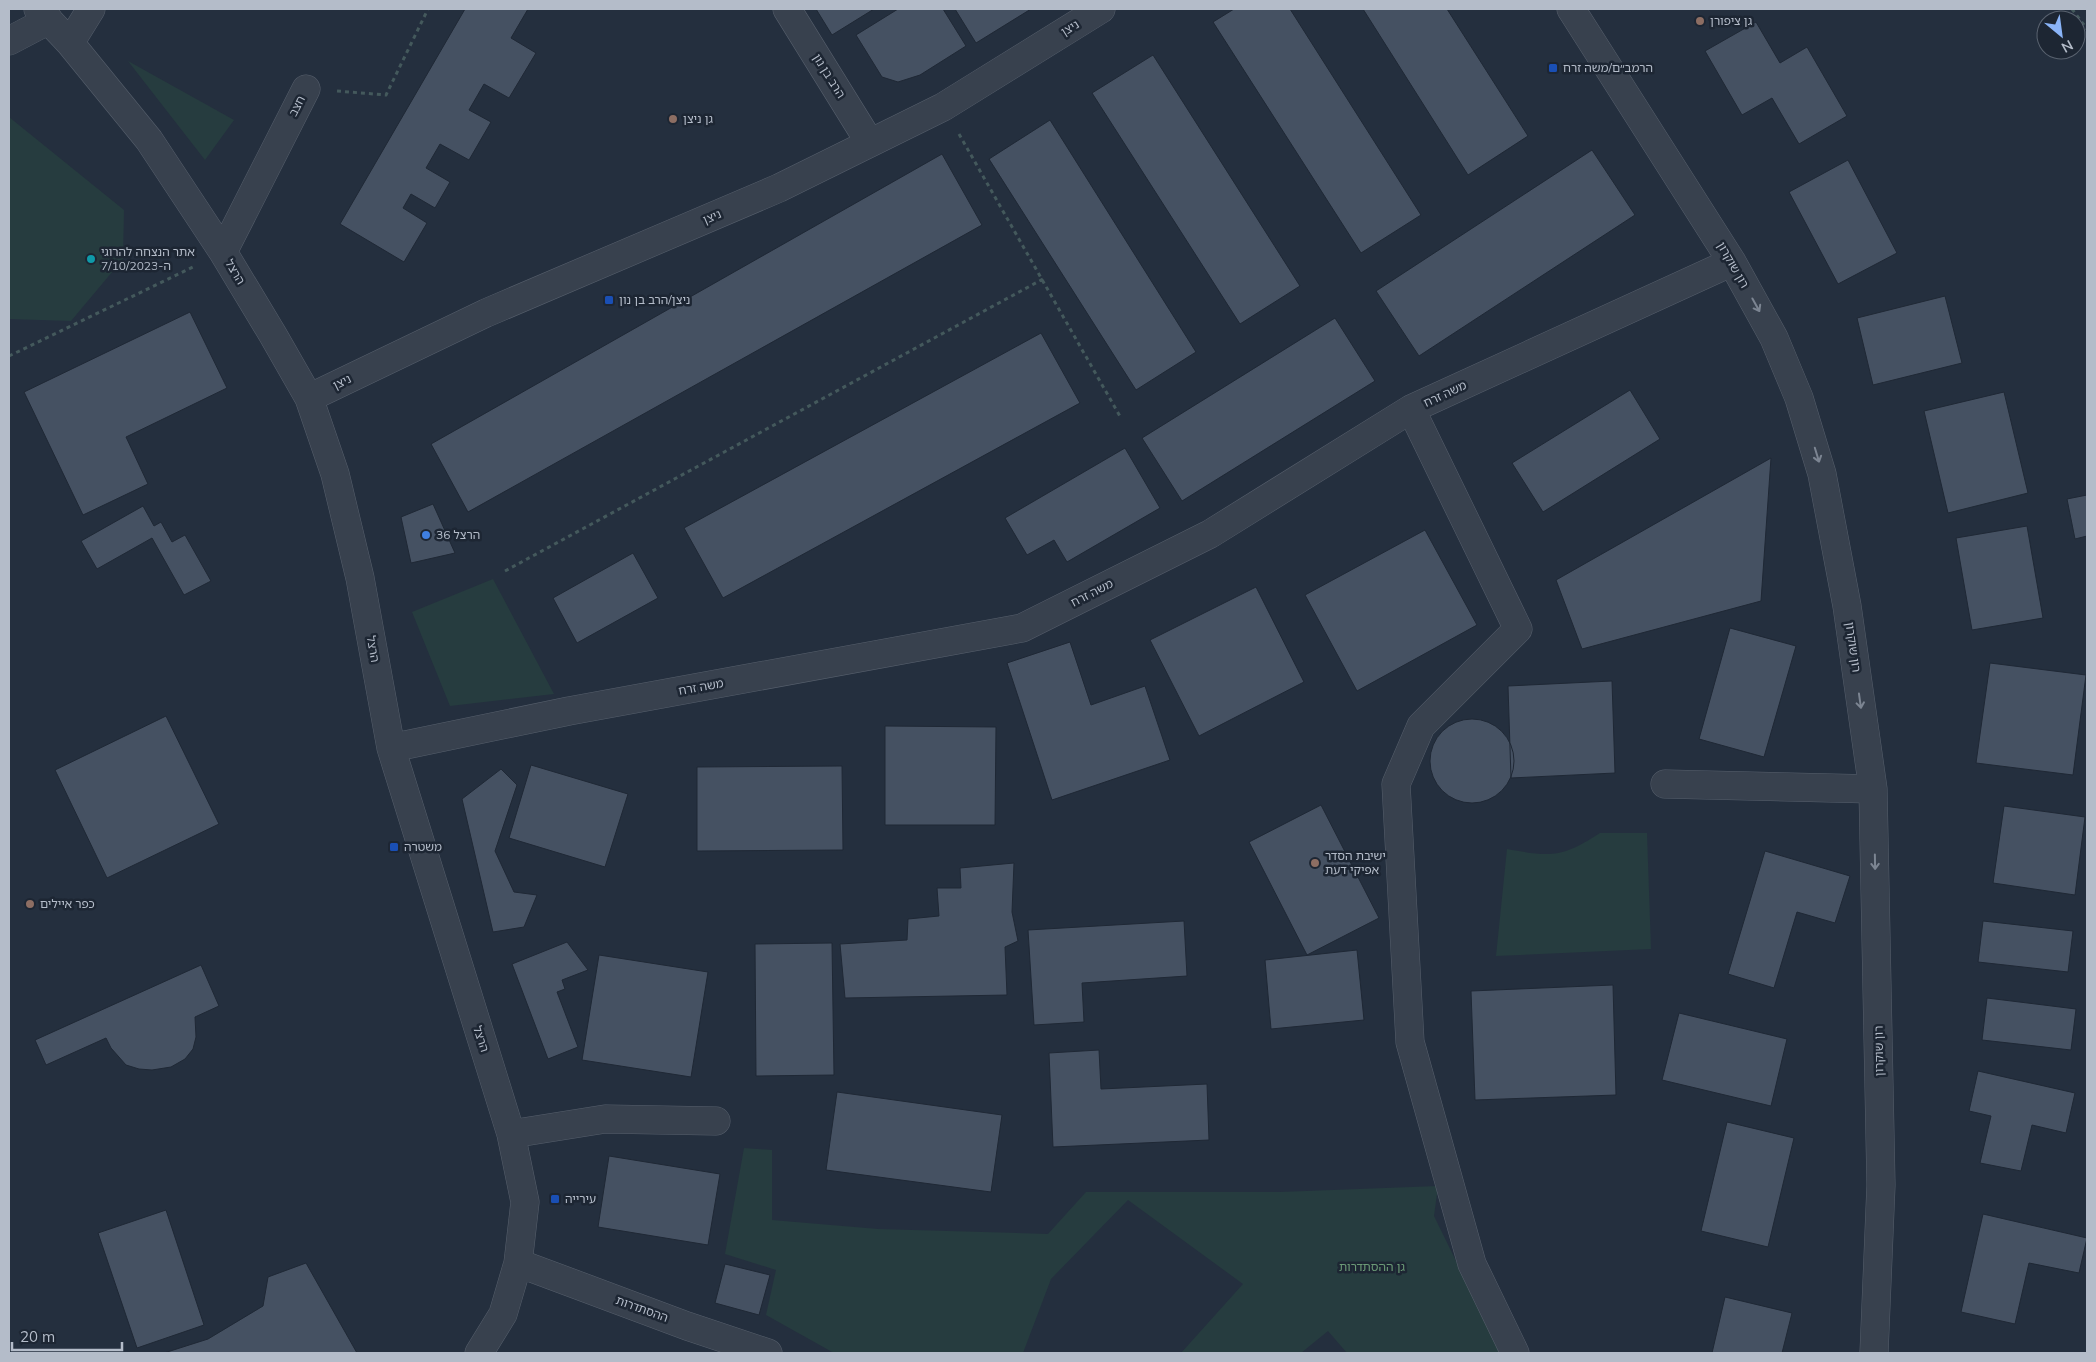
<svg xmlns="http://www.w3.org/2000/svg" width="2096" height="1362" font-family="Mulish,'Noto Sans Hebrew',sans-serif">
<rect width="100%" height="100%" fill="#242f3e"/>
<path fill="#263c3f" d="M128,61L234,120L205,160Z
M9,117L124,210L123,259L71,321L9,319Z
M493,579L554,694L450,706L412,612Z
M1600,833H1647L1651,949L1496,956L1507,849C1551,857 1562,858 1600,833Z
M744,1148L772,1150V1220L878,1229L1048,1234L1086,1192H1280L1438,1186L1434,1216L1501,1353H1347L1328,1331L1301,1353H1181L1243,1284L1128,1200L1051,1279L1023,1353H834L766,1315L776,1270L725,1254Z"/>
<path fill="#455162" stroke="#1f2835" d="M465,9H528L511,38L536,53L509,98L484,84L469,110L491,122L469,160L440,144L426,168L450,182L435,208L411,194L403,208L427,223L404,262L340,224Z
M816,9H874L832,35Z
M898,9H943L966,46L920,75L898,82L882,77L856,35Z
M955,9H1031L976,43Z
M1234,9H1290L1421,215L1361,253L1213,22Z
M1363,9H1447L1528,136L1468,175Z
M1756,22L1780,63L1807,47L1847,116L1799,144L1772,98L1742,115L1705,51Z
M1153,55L1300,286L1240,324L1092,93Z
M1050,120L1196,352L1136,390L989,159Z
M1592,150L1635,215L1419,356L1376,291Z
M942,154L982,225L468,512L431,444Z
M1848,160L1897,253L1838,284L1789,192Z
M1945,296L1962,363L1873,385L1857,318Z
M190,312L227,388L126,437L148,484L83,515L24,392Z
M1335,318L1375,381L1182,501L1142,438Z
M1041,333L1080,403L723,598L684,528Z
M1630,390L1660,439L1543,512L1512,463Z
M2004,392L2028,493L1948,513L1924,411Z
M1125,448L1160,508L1067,562L1054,540L1027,555L1005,518Z
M1771,458L1761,601L1582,649L1556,580Z
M2087,495V536L2075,539L2067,499Z
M433,504L455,553L411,563L401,517Z
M143,506L154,526L161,522L172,542L185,535L211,581L184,595L152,538L97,569L81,541Z
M2027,526L2043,618L1972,630L1956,538Z
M1425,530L1477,625L1357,691L1305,595Z
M633,553L658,598L577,643L553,598Z
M1256,587L1304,682L1199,736L1150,640Z
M1730,628L1796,646L1764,757L1699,739Z
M1070,642L1091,705L1145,686L1170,760L1052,800L1007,663Z
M1990,663L2086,675L2073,775L1976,763Z
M1612,681L1615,773L1511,778L1508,686Z
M166,716L219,824L107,878L55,770Z
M1430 761a42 42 0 1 1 84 0a42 42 0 1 1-84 0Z
M885,726L996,727L995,825H885Z
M531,765L628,794L605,867L509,838Z
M842,766L843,850L697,851V767Z
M501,769L517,785L495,851L514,892L537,895L524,927L493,932L462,799Z
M1321,805L1379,918L1307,955L1249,842Z
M2004,806L2085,817L2075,895L1993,883Z
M1765,851L1850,876L1835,923L1797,912L1774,988L1728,974Z
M1014,863L1012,912L1018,941L1005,947L1007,995L845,998L840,944L907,940L908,919L939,916L937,888H961L960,868Z
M1184,921L1187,976L1082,983L1084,1022L1034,1025L1028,930Z
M1983,921L2073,931L2068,972L1978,962Z
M567,942L588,970L562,980L565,989L557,992L578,1047L548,1059L512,964Z
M832,943L834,1075L756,1076L755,944Z
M1357,950L1364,1020L1271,1029L1265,960Z
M599,955L708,972L691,1077L582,1060Z
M201,965L219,1006L195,1017L196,1037L193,1049L185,1059L171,1067L152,1070L139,1069L126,1065L111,1048L106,1038L46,1065L35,1040Z
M1613,985L1616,1095L1475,1100L1471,991Z
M1987,998L2076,1009L2071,1050L1982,1040Z
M1679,1013L1787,1039L1771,1106L1662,1080Z
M1099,1050L1101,1089L1207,1084L1209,1140L1053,1147L1049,1053Z
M1978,1071L2075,1093L2066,1133L2032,1125L2021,1171L1980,1163L1991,1116L1969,1111Z
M837,1092L1002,1115L991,1192L826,1170Z
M1727,1122L1794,1138L1768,1247L1701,1231Z
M609,1156L720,1174L708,1245L598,1227Z
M166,1210L204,1325L137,1348L98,1233Z
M1983,1214L2087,1238L2079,1273L2029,1263L2015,1324L1961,1312Z
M306,1263L357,1353H164L208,1339L263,1306L268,1277Z
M725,1264L770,1275L759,1315L715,1303Z
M1725,1297L1792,1313L1782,1353H1712Z"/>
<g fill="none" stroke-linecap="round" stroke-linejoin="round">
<g stroke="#565f6c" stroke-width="29">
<path id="minor" d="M38,9L70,43L149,140L223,252L273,335L309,398L335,474L360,578L391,748L511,1134L525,1202L518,1263L503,1314L479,1353
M787,9L870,143
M1571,9L1732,262L1774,338L1799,398L1822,474L1847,606L1873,789L1881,1185L1874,1353
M9,41L49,20
M70,43L91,9
M223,252L306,89
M309,398L486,313L779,188L943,107L1101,9
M1411,409L1518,629L1421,726L1396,784L1410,1042L1472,1264L1515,1353
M391,748L569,711L1022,628L1210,534L1411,409L1732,262
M1665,784L1873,789
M511,1134L605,1119L716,1121
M518,1263L687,1326L768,1353"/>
</g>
<path stroke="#44595c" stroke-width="3" stroke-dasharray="4 4" stroke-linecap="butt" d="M2072,9L2087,29
M337,91L386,95L428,9
M959,134L1121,418
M9,356L193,267
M505,571L1043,279"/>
<use href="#minor" stroke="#38414e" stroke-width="28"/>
</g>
<defs><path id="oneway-shaft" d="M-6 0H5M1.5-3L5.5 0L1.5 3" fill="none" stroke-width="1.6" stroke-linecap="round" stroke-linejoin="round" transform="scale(1.25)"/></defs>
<g stroke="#7c8592">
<use href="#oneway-shaft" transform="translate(1756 305) rotate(61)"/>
<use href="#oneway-shaft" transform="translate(1817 455) rotate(73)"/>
<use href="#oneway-shaft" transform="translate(1860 701) rotate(82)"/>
<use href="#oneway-shaft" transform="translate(1875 862) rotate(89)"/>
</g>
<g fill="#8d6e63" stroke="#1d2633" stroke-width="2">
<circle cx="1700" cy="21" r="5"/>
<circle cx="673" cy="119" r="5"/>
<circle cx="1315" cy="863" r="5"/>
<circle cx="30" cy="904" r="5"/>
</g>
<g fill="#1a4fb4" stroke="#1d2633" stroke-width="2">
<rect x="1548" y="63" width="10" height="10" rx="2.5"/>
<rect x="604" y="295" width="10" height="10" rx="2.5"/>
<rect x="389" y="842" width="10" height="10" rx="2.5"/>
<rect x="550" y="1194" width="10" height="10" rx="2.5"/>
</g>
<circle fill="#0f9aa8" stroke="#1d2633" stroke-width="2" cx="91" cy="259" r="5"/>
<circle fill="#3f7fe0" stroke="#1d2633" stroke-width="2" cx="426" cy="535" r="5"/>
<g text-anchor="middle" stroke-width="5" stroke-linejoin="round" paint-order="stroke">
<g font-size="12" fill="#b4bcc9" stroke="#1d2633" text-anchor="start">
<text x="1710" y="25">גן ציפורן</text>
<text x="1563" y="72">הרמב״ם/משה זרח</text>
<text x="683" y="123">גן ניצן</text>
<text x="101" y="256">אתר הנצחה להרוגי<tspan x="101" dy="14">ה-7/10/2023</tspan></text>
<text x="619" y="304">ניצן/הרב בן נון</text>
<text x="436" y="539">הרצל 36</text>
<text x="404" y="851">משטרה</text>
<text x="1325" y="860">ישיבת הסדר<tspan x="1325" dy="14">אפיקי דעת</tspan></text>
<text x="40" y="908">כפר איילים</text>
<text x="565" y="1203">עירייה</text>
</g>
<g font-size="12" fill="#b4bcc9" stroke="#1d2633">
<text transform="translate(1070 28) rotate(-32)" y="4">ניצן</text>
<text transform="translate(829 76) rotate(58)" y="4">הרב בן נון</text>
<text transform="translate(297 106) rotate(-63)" y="4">חצב</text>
<text transform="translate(712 217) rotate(-23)" y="4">ניצן</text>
<text transform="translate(1733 265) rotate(60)" y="4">רון שוקרון</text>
<text transform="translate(235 272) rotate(59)" y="4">הרצל</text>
<text transform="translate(342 382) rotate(-26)" y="4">ניצן</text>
<text transform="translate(1445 394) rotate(-25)" y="4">משה זרח</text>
<text transform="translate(1092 593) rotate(-27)" y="4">משה זרח</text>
<text transform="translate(1853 647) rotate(82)" y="4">רון שוקרון</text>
<text transform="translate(373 649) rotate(80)" y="4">הרצל</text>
<text transform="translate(701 687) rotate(-10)" y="4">משה זרח</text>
<text transform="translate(481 1039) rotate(72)" y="4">הרצל</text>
<text transform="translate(1879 1051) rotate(-91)" y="4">רון שוקרון</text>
<text transform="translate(642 1309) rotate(20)" y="4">ההסתדרות</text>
</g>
<g font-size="12" fill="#6b9a76" stroke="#1d2633">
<text x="1372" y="1271">גן ההסתדרות</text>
</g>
</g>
<rect width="2096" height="1362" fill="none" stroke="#b4bcc9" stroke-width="20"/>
<g transform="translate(2061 35) rotate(151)"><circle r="24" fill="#1d2633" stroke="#59626f"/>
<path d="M0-4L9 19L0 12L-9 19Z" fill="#8ab4f8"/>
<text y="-8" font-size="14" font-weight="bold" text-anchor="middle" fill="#b4bcc9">N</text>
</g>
<path d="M12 1342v8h110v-8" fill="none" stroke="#b4bcc9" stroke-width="2.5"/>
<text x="20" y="1342" font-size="15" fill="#b4bcc9" stroke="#1d2633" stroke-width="4" paint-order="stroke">20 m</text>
</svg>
